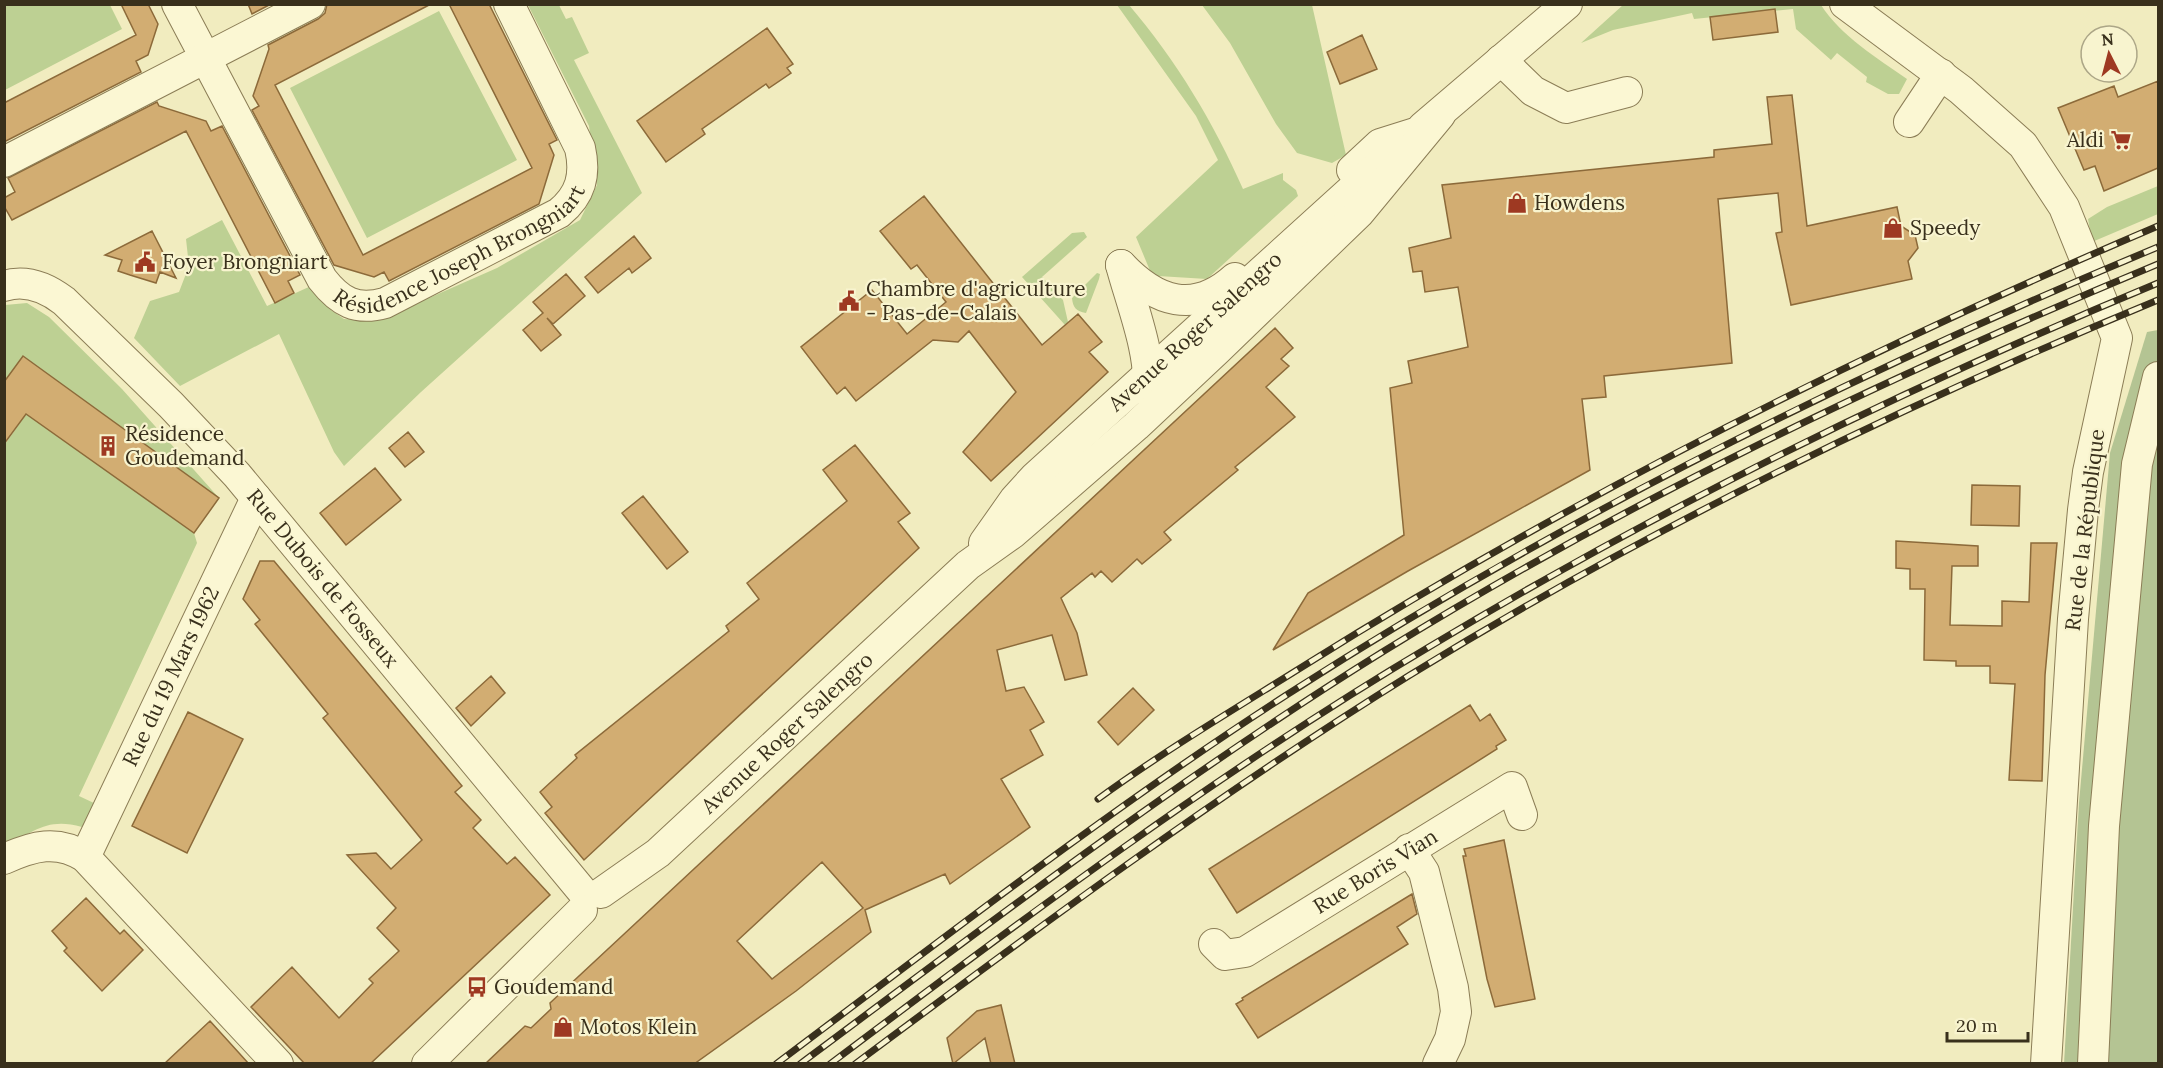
<svg xmlns="http://www.w3.org/2000/svg" width="2163" height="1068" font-family="Lora,serif">
<rect width="100%" height="100%" fill="#f1ecbf"/>
<path fill="#bdd093" d="M5,4L110,5L122,29L5,90Z
M528,5H559L566,19L572,17L589,53L574,60L642,193L421,392L344,466L334,452L279,334L180,386L134,338L150,301L179,292L189,266L186,239L222,220L267,306L311,286L331,310L344,319L363,320L397,312L497,268L580,220L597,185L589,126Z
M1117,5H1129C1176,60 1214,123 1243,189L1283,173V180L1296,190L1298,196L1207,279L1158,276L1151,273L1136,237L1218,160L1196,116Z
M1202,5H1312L1346,155L1332,163L1297,153L1276,124L1230,43Z
M1623,5H1821C1841,36 1877,58 1907,79L1899,94H1888L1866,82L1867,77L1837,53L1831,60L1796,29L1793,9L1694,19L1692,13L1613,30L1581,43Z
M439,11L517,160L367,238L290,88Z
M2158,186V214L2092,242L2088,219L2107,207Z
M1084,232L1087,237L1042,277L1063,300L1068,322L1065,325L1022,277L1072,233Z
M1097,273L1100,274L1099,279L1086,313C1076,311 1073,308 1072,298Z
M27,303L49,317L122,389L219,498L24,357L5,382V305Z
M30,409L40,424L194,533L197,543L79,796L96,804L82,827C48,817 34,831 5,847V444Z"/>
<path fill="#b4c493" d="M2158,330V1063L2064,1064L2079,803L2110,453L2147,332Z"/>
<path fill="#d2ad72" stroke="#8c6a3a" stroke-width="1.5" fill-rule="evenodd" d="M121,4H148L158,24L148,55L136,61L141,72L4,142V103L136,35Z
M248,4H271L252,14Z
M327,4H431L275,85L363,255L532,168L449,4H489L557,140L549,144L554,155L539,204L389,281L384,272L374,277L334,265L252,110L259,106L253,96L269,49L268,45L318,19L325,13Z
M1775,9L1778,32L1713,40L1710,17Z
M767,28L793,64L787,68L791,73L769,88L766,84L702,129L705,134L666,162L637,121Z
M1362,35L1377,69L1340,84L1327,52Z
M2158,81V168L2104,191L2095,166L2084,170L2058,108L2114,86L2118,97Z
M1792,95L1807,226L1897,207L1901,226L1915,235L1918,248L1908,261L1912,279L1791,305L1776,233L1782,232L1778,193L1718,199L1732,363L1604,376L1606,397L1582,399L1590,470L1408,571L1273,650L1308,593L1404,535L1390,388L1412,383L1408,361L1468,347L1458,287L1425,292L1422,271L1413,272L1409,248L1451,238L1442,185L1714,157V150L1772,144L1767,97Z
M157,102L159,106L206,121L211,131L222,126L300,275L288,281L294,293L275,303L186,131L12,220L4,206V198L15,192L8,178Z
M924,196L1042,345L1078,314L1102,342L1089,352L1108,372L991,481L963,452L1016,392L969,331L958,342L933,340L856,401L845,387L837,394L801,347L872,290L907,334L946,302L917,265L911,269L880,231Z
M152,231L176,278L160,272L156,283L130,275L118,271L122,260L105,255Z
M634,236L651,258L632,273L629,268L598,293L585,277Z
M566,274L585,296L553,324L547,318L561,335L541,351L523,330L543,313L533,302Z
M1275,328L1293,348L1281,359L1289,366L1266,387L1295,417L1235,467L1238,470L1164,532L1171,540L1142,564L1137,559L1112,582L1101,571L1095,577L1092,573L1061,598L1077,633L1087,675L1065,680L1052,635L997,650L1006,691L1024,687L1044,722L1030,730L1043,755L1001,779L1030,827L950,884L945,874L865,910L871,932L796,991L694,1064H485L525,1026L531,1028L551,1009L550,1003ZM822,862L863,908L772,979L737,941Z
M23,356L219,498L194,533L26,414L4,444V382Z
M408,432L424,452L405,467L389,448Z
M855,445L910,513L898,522L919,548L584,860L545,813L552,807L540,792L577,758L575,755L729,631L726,626L759,599L747,583L847,501L823,470Z
M375,468L401,500L346,545L320,513Z
M1972,485L2020,486L2019,526L1971,525Z
M643,496L688,552L667,569L622,513Z
M1896,541L1978,546V566H1952L1950,625L2002,626V601L2029,602L2031,543H2057L2045,675L2042,781L2009,780L2015,684L1990,683V666H1956V661L1924,660L1925,589H1910V569L1896,568Z
M260,561H274L462,786L455,792L481,820L473,828L507,864L515,857L550,895L370,1064H305L251,1007L292,967L339,1018L373,983L369,979L399,951L377,928L396,908L347,855L376,853L391,869L422,840L323,718L328,714L255,624L260,620L243,599Z
M491,676L505,693L471,726L456,708Z
M1133,688L1154,710L1118,745L1098,722Z
M1470,705L1480,721L1490,714L1506,740L1496,746L1497,749L1237,913L1209,869Z
M188,712L243,739L187,853L132,826Z
M1504,840L1535,999L1495,1007L1487,979L1463,856H1466L1464,849Z
M1412,894L1417,914L1397,927L1408,944L1258,1038L1236,1004L1243,1000L1242,998Z
M86,898L120,934L124,930L143,950L102,991L64,951L67,948L52,931Z
M1001,1005L1015,1064H991L985,1038L953,1064L947,1038L977,1011Z
M210,1021L249,1064H164Z"/>
<g fill="none" stroke-linecap="round" stroke-linejoin="round">
<g stroke="#8b7d56" stroke-width="32">
<g id="minor">
<path id="s1" d="M177,4L322,279C340,302 356,311 385,303L559,213C581,195 586,175 580,148L509,4"/>
<path d="M1845,4L1961,90L2023,145L2064,207L2117,338L2088,472L2083,510L2073,619L2046,1064"/>
<path d="M1501,60L1533,91L1566,108L1627,92"/>
<path d="M1909,122L1941,74"/>
<path d="M1423,127L1567,4"/>
<path d="M4,162L310,4"/>
<path d="M1352,170L1380,144L1415,133"/>
<path d="M1121,265C1156,302 1194,315 1235,278"/>
<path d="M1121,265C1130,300 1153,357 1147,391"/>
<path id="s2" d="M4,286C26,279 47,288 64,301L171,405L237,475L582,891"/>
<path id="s3" d="M984,543L1015,499L1035,477L1380,164"/>
<path d="M1409,849L1424,872L1453,988L1456,1012L1450,1039L1438,1064"/>
<path id="s4" d="M85,857L256,498"/>
<path d="M4,859C33,846 57,839 85,857L278,1064"/>
<path id="s5" d="M601,893L658,853L968,565L1013,533L1136,426L1217,350L1359,213L1440,115"/>
<path id="s6" d="M1214,944L1225,955L1245,952L1512,787L1522,815"/>
<path d="M427,1064L582,910"/>
<path d="M2093,1064L2104,826L2137,464L2158,377"/>
</g>
</g>
<use href="#minor" stroke="#fbf7d3" stroke-width="30"/>
<g stroke="#39301c" stroke-width="7">
<path id="rail" d="M1098,799C1164,751 1233,710 1302,667C1575,496 1862,352 2158,226
M776,1064C944,938 1111,808 1288,694C1563,517 1857,372 2158,247
M800,1064C992,921 1181,777 1384,651C1630,499 1892,375 2158,264
M830,1064C1024,918 1220,771 1429,647C1662,507 1907,387 2158,283
M855,1064C1036,929 1218,794 1410,675C1647,529 1901,406 2158,300"/>
</g>
<use href="#rail" stroke="#f8f4cf" stroke-width="4.5" stroke-dasharray="14" stroke-linecap="butt"/>
</g>
<defs>
<g id="supermarket-bare" transform="scale(1.62)"><path d="M-6-5.5h2.5l.6 2H6L4.5 2H-2.5L-4.4-4H-6ZM-1.5 3.2a1.3 1.3 0 1 0 .1 0ZM3 3.2a1.3 1.3 0 1 0 .1 0Z" fill="#9e3922" stroke="#f8f4cf" stroke-width="2.5" paint-order="stroke"/></g>
<g id="shop-bare" transform="scale(1.62)"><path d="M-5-2.5h2.3a2.7 3.5 0 0 1 5.4 0H5L5.5 6h-11ZM-1.5-2.5h3a1.5 2.3 0 0 0-3 0Z" fill="#9e3922" stroke="#f8f4cf" stroke-width="2.5" paint-order="stroke"/></g>
<g id="civic-bare" transform="scale(1.62)"><path d="M-.6-6.5H3V-4.5H.6V-3L4-1V1h2V6H-6V1h2V-1L-.6-3ZM-1.2 2.5V6h2.4V2.5Z" fill="#9e3922" stroke="#f8f4cf" stroke-width="2.5" paint-order="stroke"/></g>
<g id="building-bare" transform="scale(1.62)"><path d="M-4-6H4V6H1V3H-1V6H-4ZM-2.5-4.3h1.7v1.8h-1.7ZM.8-4.3h1.7v1.8H.8ZM-2.5-1h1.7V.8h-1.7ZM.8-1h1.7V.8H.8Z" fill="#9e3922" stroke="#f8f4cf" stroke-width="2.5" paint-order="stroke"/></g>
<g id="bus-bare" transform="scale(1.62)"><path d="M-5-6H5V4H4V6H2V4H-2V6H-4V4H-5ZM-3.5-4V0h7V-4ZM-3.5 1.2v1.5H-2V1.2ZM2 1.2v1.5H3.5V1.2Z" fill="#9e3922" stroke="#f8f4cf" stroke-width="2.5" paint-order="stroke"/></g>
</defs>
<g fill-rule="evenodd">
<use href="#supermarket-bare" x="2121" y="140"/>
<use href="#shop-bare" x="1517" y="203"/>
<use href="#shop-bare" x="1893" y="228"/>
<use href="#civic-bare" x="145" y="262"/>
<use href="#civic-bare" x="849" y="301"/>
<use href="#building-bare" x="108" y="446"/>
<use href="#bus-bare" x="477" y="987"/>
<use href="#shop-bare" x="563" y="1027"/>
</g>
<g text-anchor="middle" stroke-width="4.5" stroke-linejoin="round" paint-order="stroke">
<g font-size="21" fill="#39301c" stroke="#f8f4cf" text-anchor="start">
<text x="2104" y="147" text-anchor="end">Aldi</text>
<text x="1534" y="210">Howdens</text>
<text x="1910" y="235">Speedy</text>
<text x="162" y="269">Foyer Brongniart</text>
<text x="866" y="296">Chambre d'agriculture<tspan x="866" dy="24">- Pas-de-Calais</tspan></text>
<text x="125" y="441">Résidence<tspan x="125" dy="24">Goudemand</tspan></text>
<text x="494" y="994">Goudemand</text>
<text x="580" y="1034">Motos Klein</text>
</g>
<g font-size="21" fill="#39301c" stroke="#f8f4cf">
<text dy="7" stroke="none"><textPath href="#s1" startOffset="472">Résidence Joseph Brongniart</textPath></text>
<text dy="7" stroke="none"><textPath href="#s3" startOffset="300">Avenue Roger Salengro</textPath></text>
<text transform="translate(2085 530) rotate(-83)" y="7">Rue de la République</text>
<text dy="7" stroke="none"><textPath href="#s2" startOffset="444">Rue Dubois de Fosseux</textPath></text>
<text dy="7" stroke="none"><textPath href="#s4" startOffset="200">Rue du 19 Mars 1962</textPath></text>
<text dy="7" stroke="none"><textPath href="#s5" startOffset="246">Avenue Roger Salengro</textPath></text>
<text dy="7" stroke="none"><textPath href="#s6" startOffset="189">Rue Boris Vian</textPath></text>
</g>
</g>
<rect width="2163" height="1068" fill="none" stroke="#39301c" stroke-width="12"/>
<g transform="translate(2109 54) rotate(354)"><circle r="28" fill="#f8f4cf" stroke="#aca687" stroke-width="1.5"/>
<path d="M0-4.5L10 22L0 15L-10 22Z" fill="#9e3922"/>
<text y="-9" font-size="16" font-weight="bold" text-anchor="middle" fill="#39301c">N</text>
</g>
<path d="M1947 1032v9h81v-9" fill="none" stroke="#39301c" stroke-width="3"/>
<text x="1956" y="1032" font-size="18" fill="#39301c" stroke="#f8f4cf" stroke-width="4.5" paint-order="stroke">20 m</text>
</svg>
